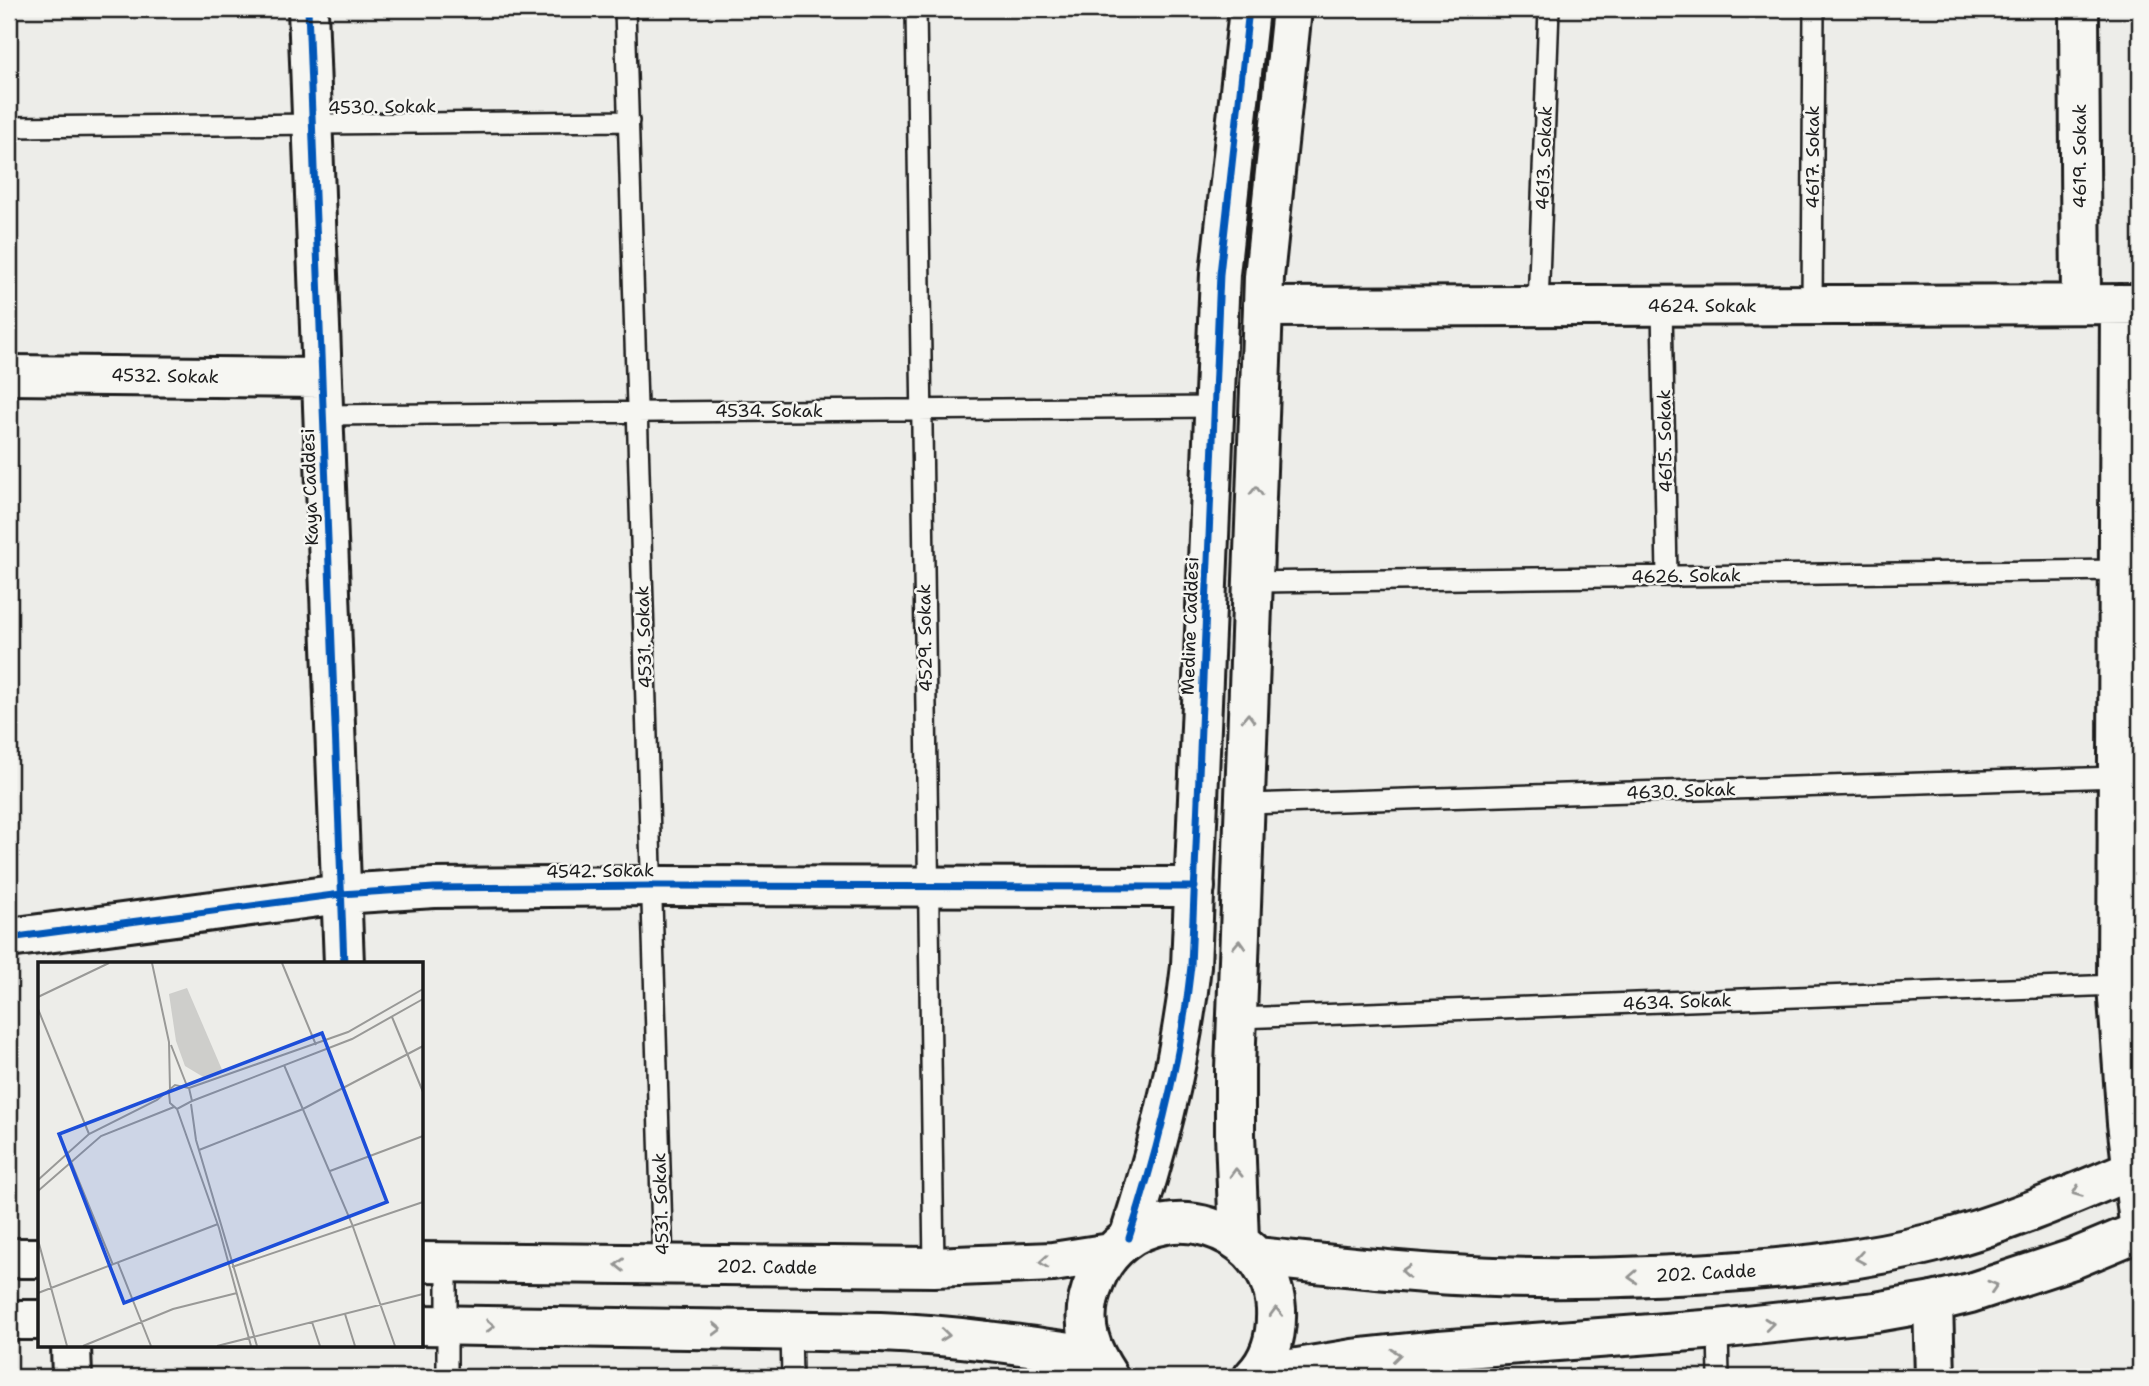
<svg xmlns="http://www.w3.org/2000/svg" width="2149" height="1386" font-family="'Shantell Sans',sans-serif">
<rect width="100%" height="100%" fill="#edede9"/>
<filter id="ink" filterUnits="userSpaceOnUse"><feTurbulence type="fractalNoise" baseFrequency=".0143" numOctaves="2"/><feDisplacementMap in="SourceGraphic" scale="14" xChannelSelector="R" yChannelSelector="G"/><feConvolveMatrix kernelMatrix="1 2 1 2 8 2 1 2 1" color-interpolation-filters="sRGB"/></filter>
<g filter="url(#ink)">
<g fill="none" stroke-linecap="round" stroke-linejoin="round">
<g stroke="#1c1c1c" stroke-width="24">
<path id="lane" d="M625,9L663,1266
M916,9L934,1267
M9,127L629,121
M1812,305L1814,9
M1538,306L1549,9
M1662,306L1667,576
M323,415L1215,407
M1253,582L2119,570
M1245,804L2118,777
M1237,1018L2117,985
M791,1329L792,1377
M1718,1329L1719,1377
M1439,1350L1440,1377
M447,1377V1262"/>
</g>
<g stroke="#1c1c1c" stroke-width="44">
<path id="street" d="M308,9L344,964
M2079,9L2081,304
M2120,304L2117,985L2127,1123L2140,1231
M1263,307L2140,304
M9,375L322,378
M9,938L341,894L434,888L652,886L1195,887
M1933,1302L1935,1377
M71,1346L72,1377"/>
</g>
<g stroke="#1c1c1c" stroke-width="44">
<path id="secondary" d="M1129,1238C1158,1149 1181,1060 1191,966L1220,274L1249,9
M1239,1241L1235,1134V1069L1263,307L1264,277L1292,9
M1256,1257C1335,1265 1414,1274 1494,1277C1571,1280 1649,1277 1727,1272C1795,1267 1865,1260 1932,1243C2003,1225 2072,1195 2140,1166
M9,1258H40
M422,1262L934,1267L1053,1262L1111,1253
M9,1320H40
M422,1325L880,1332C953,1335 1024,1345 1096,1356
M1255,1375L1353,1359L1439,1350L1718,1329L1876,1312L1933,1302L1970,1293L2073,1259L2140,1231
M1108,1376C1100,1364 1093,1352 1089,1337C1084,1318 1087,1298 1095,1280C1121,1216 1202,1205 1250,1251C1265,1266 1275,1288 1276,1309C1277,1334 1271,1359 1253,1377"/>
</g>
<use href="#lane" stroke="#f6f6f2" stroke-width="19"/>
<use href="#street" stroke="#f6f6f2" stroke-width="38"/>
<use href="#secondary" stroke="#f6f6f2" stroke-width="38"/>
<g stroke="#f6f6f2" stroke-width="11">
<path id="cycleway" d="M308,9L344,964
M9,938L341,894L434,888L652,886L1195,887
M1129,1238C1158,1149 1181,1060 1191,966L1220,274L1249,9"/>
</g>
<use href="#cycleway" stroke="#0057b8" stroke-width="7"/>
</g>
<defs><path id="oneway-chevron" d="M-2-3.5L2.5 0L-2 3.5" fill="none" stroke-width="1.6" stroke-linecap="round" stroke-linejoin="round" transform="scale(1.75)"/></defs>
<g stroke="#949492">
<use href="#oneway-chevron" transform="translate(1256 491) rotate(-88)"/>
<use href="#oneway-chevron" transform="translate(1248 718) rotate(-88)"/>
<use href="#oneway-chevron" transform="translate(1239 945) rotate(-88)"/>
<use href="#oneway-chevron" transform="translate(1236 1173) rotate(-92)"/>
<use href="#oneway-chevron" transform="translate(2077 1192) rotate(158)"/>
<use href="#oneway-chevron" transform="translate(1860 1258) rotate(170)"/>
<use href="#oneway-chevron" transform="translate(1044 1262) rotate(176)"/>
<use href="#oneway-chevron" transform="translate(620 1265) rotate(-179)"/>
<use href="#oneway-chevron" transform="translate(1406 1271) rotate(-176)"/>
<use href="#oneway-chevron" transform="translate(1633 1277) rotate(177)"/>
<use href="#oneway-chevron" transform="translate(1993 1286) rotate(-17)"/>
<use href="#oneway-chevron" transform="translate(1276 1312) rotate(-92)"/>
<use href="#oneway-chevron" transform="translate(1769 1324) rotate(-6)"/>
<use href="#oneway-chevron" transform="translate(490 1326) rotate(1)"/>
<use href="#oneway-chevron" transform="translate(717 1329) rotate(1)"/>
<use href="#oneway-chevron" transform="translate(945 1335) rotate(6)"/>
<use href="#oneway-chevron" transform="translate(1396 1355) rotate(-6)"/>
</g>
</g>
<g text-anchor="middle" stroke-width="5" stroke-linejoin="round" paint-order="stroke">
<g font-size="18" fill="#1c1c1c" stroke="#f6f6f2">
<text transform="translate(382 107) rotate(-1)" y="6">4530. Sokak</text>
<text transform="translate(2080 156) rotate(-90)" y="6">4619. Sokak</text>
<text transform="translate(1813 157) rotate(-90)" y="6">4617. Sokak</text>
<text transform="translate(1544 158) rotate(-88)" y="6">4613. Sokak</text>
<text x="1702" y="312">4624. Sokak</text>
<text transform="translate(165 376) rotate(1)" y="6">4532. Sokak</text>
<text x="769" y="417">4534. Sokak</text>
<text transform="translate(1665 441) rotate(-91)" y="6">4615. Sokak</text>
<text transform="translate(310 487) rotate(-92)" y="6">Kaya Caddesi</text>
<text transform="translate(1686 576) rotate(-1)" y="6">4626. Sokak</text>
<text transform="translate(1190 626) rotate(-88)" y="6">Medine Caddesi</text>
<text transform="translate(644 637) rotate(-92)" y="6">4531. Sokak</text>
<text transform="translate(925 638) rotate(-91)" y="6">4529. Sokak</text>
<text transform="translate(1681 791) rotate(-2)" y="6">4630. Sokak</text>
<text transform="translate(600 871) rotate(-1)" y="6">4542. Sokak</text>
<text transform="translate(1677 1002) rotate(-2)" y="6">4634. Sokak</text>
<text transform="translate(661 1204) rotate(-92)" y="6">4531. Sokak</text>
<text transform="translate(767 1267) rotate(1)" y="6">202. Cadde</text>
<text transform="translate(1706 1273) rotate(-3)" y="6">202. Cadde</text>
</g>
</g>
<g transform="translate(38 962)">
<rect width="385" height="385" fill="#edede9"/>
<path d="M149,26L185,110L167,116L147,104L138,79L131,32Z" fill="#cececb"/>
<path fill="none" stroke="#999997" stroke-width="2" d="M114,1L131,80L132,128M244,1L278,83M0,35L71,1M0,47L51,172M354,55L385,130M133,83L149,124M246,103L314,262L357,384M151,126L310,70L385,27M154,139L314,77L385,37M153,142L158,178L219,384M139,147L181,266L213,384M161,188L265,147L385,84M29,190L75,303M292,209L385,174M0,218L51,172L119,138L137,123L151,126L154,139L139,147L132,141L131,131M0,229L63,174L136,145M0,278L29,384M80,301L113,384M194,305L385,240M0,331L180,262M307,352L317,384M274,360L282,384M45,384L135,347L199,331M179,384L385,332"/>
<path fill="#1d4ed8" fill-opacity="0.15" stroke="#1d4ed8" stroke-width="3.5" d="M284,71L349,240L86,341L21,172Z"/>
<rect width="385" height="385" fill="none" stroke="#1c1c1c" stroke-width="3.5"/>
</g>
<rect width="2149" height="1386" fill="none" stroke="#f6f6f2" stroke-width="35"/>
<rect x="18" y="18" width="2114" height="1351" fill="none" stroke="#1c1c1c" stroke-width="2.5" filter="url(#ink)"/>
</svg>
